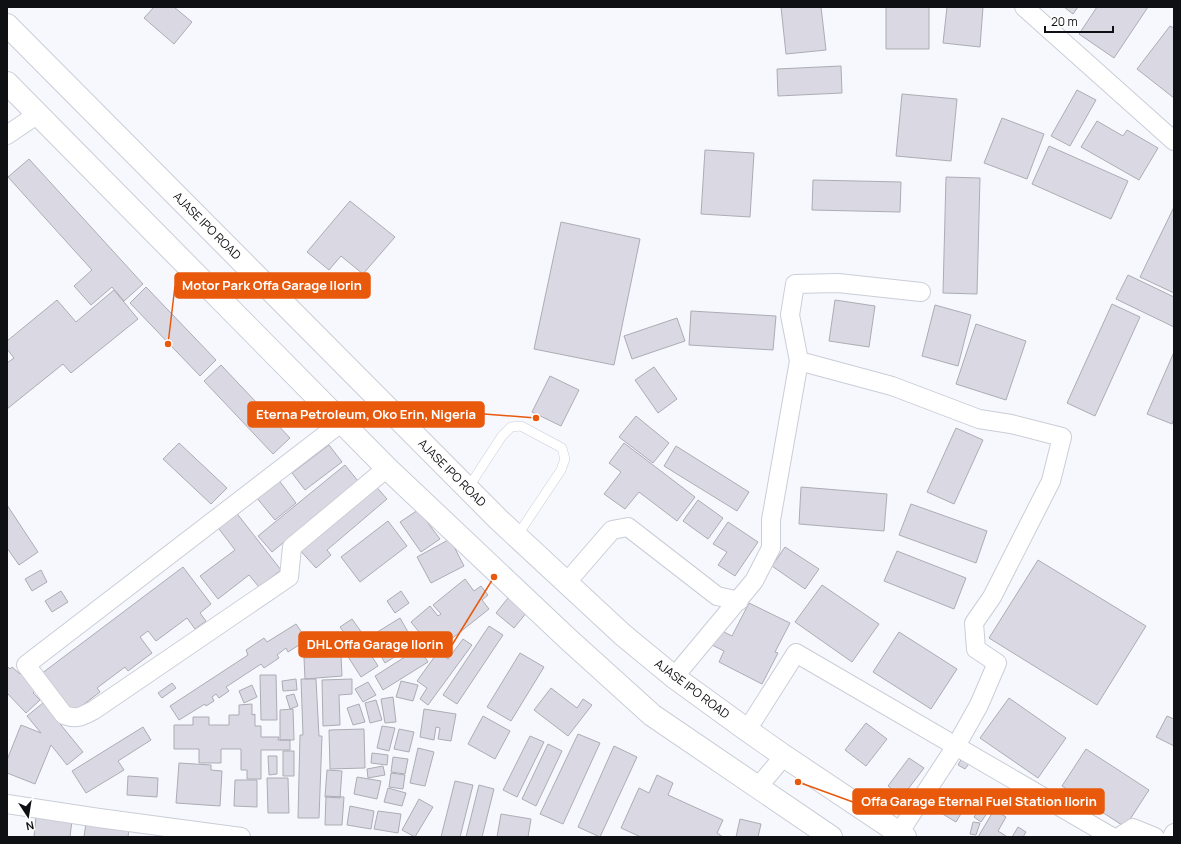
<svg xmlns="http://www.w3.org/2000/svg" width="1181" height="844" font-family="Manrope,sans-serif">
<rect width="100%" height="100%" fill="#f6f8fe"/>
<path fill="#dad9e3" stroke="#acacb5" d="M154,7H174L192,22L174,44L144,18Z
M781,7H821L826,50L786,54Z
M886,7H929V49H886Z
M947,7H983L980,47L943,43Z
M1064,7H1078L1073,14Z
M1097,7H1148L1114,58L1079,34Z
M1170,26L1174,28V98L1137,69Z
M841,66L842,93L778,96L777,69Z
M1077,90L1096,100L1070,146L1051,136Z
M902,94L957,99L951,161L896,156Z
M1002,118L1044,134L1027,179L984,163Z
M1097,121L1123,136L1127,130L1158,148L1139,180L1081,147Z
M1049,146L1128,181L1111,219L1032,184Z
M705,150L754,153L750,217L701,214Z
M29,159L143,284L124,301L112,287L91,305L74,286L92,270L8,177Z
M946,177L980,178L977,294L943,293Z
M813,180L901,182L900,212L812,210Z
M350,201L395,237L363,274L341,256L329,270L307,252Z
M1174,207V293L1140,277Z
M561,222L640,239L614,365L534,349Z
M1128,275L1174,297V327L1116,299Z
M146,287L216,360L200,376L130,303Z
M114,290L138,319L71,373L63,364L7,409V363L14,358L7,349V341L57,300L76,322Z
M835,300L875,306L869,347L829,341Z
M1112,304L1140,317L1095,416L1067,403Z
M935,305L971,315L958,366L922,356Z
M691,311L776,316L773,350L689,345Z
M677,318L685,341L632,359L624,336Z
M976,324L1026,341L1006,400L956,384Z
M1174,352V418L1172,424L1147,414Z
M221,365L290,438L273,454L204,381Z
M654,367L677,399L658,413L635,380Z
M550,376L579,390L561,426L532,412Z
M636,416L669,443L653,463L619,437Z
M956,428L983,440L954,504L927,492Z
M179,443L227,488L211,504L163,459Z
M624,443L695,497L677,521L639,492L625,509L604,494L621,472L609,463Z
M329,445L342,462L305,490L292,473Z
M676,446L749,492L737,511L664,466Z
M345,465L358,481L272,552L258,536Z
M278,479L296,503L275,520L256,497Z
M374,484L387,499L327,550L331,555L316,568L298,548Z
M801,487L887,494L884,531L799,524Z
M698,500L723,518L708,539L683,521Z
M911,504L987,531L976,563L899,535Z
M7,505L38,552L19,565L7,548Z
M418,510L440,539L421,552L400,522Z
M235,511L281,570L259,587L249,575L218,599L200,576L235,550L216,525Z
M388,521L407,546L360,582L341,557Z
M728,522L758,542L735,576L718,565L727,552L713,544Z
M450,539L464,566L431,583L417,557Z
M785,547L819,569L805,589L772,566Z
M897,551L966,578L954,609L884,581Z
M1038,560L1146,626L1097,705L989,638Z
M183,567L211,604L200,613L206,621L195,629L187,618L156,641L148,631L140,637L152,653L128,671L125,667L97,688L100,692L71,714L41,674Z
M41,570L47,582L32,591L25,579Z
M465,579L474,591L481,586L488,595L482,600L489,609L435,652L411,622L430,606L438,616L441,614L433,605Z
M822,585L879,624L852,662L795,622Z
M61,591L68,602L52,612L45,601Z
M401,591L409,603L395,613L387,601Z
M508,598L527,612L514,628L496,613Z
M749,603L790,623L775,652L778,653L762,684L719,662L724,651L710,644L718,629L732,636Z
M400,618L408,632L389,644L396,656L385,663L378,651L371,655L378,666L361,677L345,652Z
M352,619L362,633L350,641L340,627Z
M296,624L307,640L288,652L286,648L277,655L279,658L264,668L261,664L226,687L229,691L219,698L216,694L212,697L214,701L206,706L205,704L179,720L170,706L248,655L246,650L264,638L267,642Z
M489,626L503,635L457,704L443,695Z
M338,632L341,645L329,649L325,636Z
M899,632L957,669L931,709L873,672Z
M463,639L472,645L428,705L420,699L427,688L417,681L438,652L448,659Z
M419,648L428,662L383,690L375,676Z
M520,653L544,667L511,721L487,707Z
M341,656L342,676L305,679L304,658Z
M7,666L10,669L12,667L20,674L23,671L36,690L33,693L40,700L26,713L7,693Z
M260,675H276L277,720H261Z
M296,679L297,690L283,691L282,681Z
M301,679H316L319,736H322L319,818H298L300,735H303Z
M352,679V694L339,695L340,725L323,726L322,680Z
M401,681L418,685L413,701L396,697Z
M368,682L376,695L363,702L355,689Z
M172,683L176,688L162,698L158,693Z
M252,685L257,697L244,703L239,691Z
M551,688L577,708L583,699L592,705L568,736L534,710Z
M294,694L298,706L290,709L286,696Z
M393,697L396,722L385,723L381,699Z
M1009,698L1066,738L1038,778L980,738Z
M376,700L382,720L370,723L365,703Z
M43,703L83,752L67,765L51,745L35,784L7,773V760L21,725L41,733L27,716Z
M252,704V715L255,714V726H261V737H279L278,740H290V750H261V779H247V770H241V749H221V763H199V749H174V725H193V717H209V725H229V715H239V705Z
M359,704L365,722L353,725L347,708Z
M293,709L294,740H280V710Z
M424,709L456,714L451,741L438,739L440,728L436,727L434,740L420,737Z
M483,716L510,731L495,759L468,744Z
M1167,716L1174,719V746L1156,737Z
M866,723L887,739L866,766L845,750Z
M382,726L395,728L389,751L377,748Z
M143,727L151,740L118,761L124,770L86,793L72,771Z
M364,729L365,768L330,769L329,730Z
M399,729L414,732L409,752L394,749Z
M578,734L600,743L563,824L540,814Z
M530,736L544,742L517,797L503,790Z
M548,744L562,751L536,806L522,799Z
M614,746L637,757L600,837L578,827Z
M418,748L434,752L425,786L410,783Z
M1086,749L1149,790L1125,827L1062,786Z
M283,751H294V776H283Z
M372,753L388,755L387,765L371,763Z
M268,756H277V774L269,775Z
M963,756L971,761L965,769L958,765Z
M393,757L408,759L405,774L391,772Z
M909,758L924,768L902,797L888,786Z
M179,763L211,765V770L222,771L220,806L176,803Z
M383,766L385,775L368,778L367,769Z
M327,770L342,771L340,798L325,797Z
M391,773L405,775L403,789L389,787Z
M657,775L673,783L668,795L723,820L717,833L723,837H641L621,828L639,788L649,793Z
M128,776L158,778L157,797L127,795Z
M357,777L381,781L377,799L354,794Z
M267,778H288L289,813H268Z
M235,780H257V807L234,806Z
M455,781L473,785L460,837H441Z
M479,785L494,789L482,837H466Z
M388,788L406,793L402,806L384,802Z
M952,793L968,802L956,822L941,813Z
M326,796L344,797L342,825H325Z
M419,799L433,807L415,837L402,830Z
M984,804L990,809L981,822L974,817Z
M350,806L374,811L371,829L347,825Z
M994,810L1006,817L998,831L1006,836L1005,837H978Z
M378,811L401,814L398,833L374,829Z
M501,814L531,819L528,837H497Z
M36,816L72,820L70,837H34Z
M740,819L761,824L758,837H736Z
M973,822L980,823L976,835L970,834Z
M86,823L129,829L128,837H84Z
M1018,827L1026,832L1023,837H1012Z"/>
<g fill="none" stroke-linecap="round" stroke-linejoin="round">
<g stroke="#cbcdd7" stroke-width="10">
<path id="service" d="M468,488L502,436L511,427L521,426L562,448L565,459L561,470L517,536"/>
</g>
<g stroke="#cbcdd7" stroke-width="20">
<path id="minor" d="M1024,7L1174,141
M7,135L38,114
M799,361L892,386L979,419L1011,424L1062,437L1051,481L992,597L974,623L976,649L997,663L979,705L956,746L899,833
M342,422L26,665L64,715C78,720 82,716 94,710L289,577L292,547L387,468
M567,582L612,530L628,527L717,596L739,601
M674,677L754,581L771,548V520L799,361L790,315L795,284L838,283L921,292
M747,730L796,653L1112,837
M758,787L784,756
M7,804L99,818L241,837
M1119,837L1133,828L1155,837
M1172,837L1174,833"/>
</g>
<g stroke="#cbcdd7" stroke-width="24">
<path id="trunk" d="M7,25L498,519L623,635L674,677L747,730L784,756L905,837
M7,83L387,468L568,639L652,715L831,837"/>
</g>
<use href="#service" stroke="#fff" stroke-width="9"/>
<use href="#minor" stroke="#fff" stroke-width="18"/>
<use href="#trunk" stroke="#fff" stroke-width="22"/>
</g>
<g text-anchor="middle" stroke-width="3.5" stroke-linejoin="round" paint-order="stroke">
<g font-size="12" fill="#0f1013" stroke="#fff">
<text transform="translate(207 226) rotate(45)" y="4">AJASE IPO ROAD</text>
<text transform="translate(452 473) rotate(45)" y="4">AJASE IPO ROAD</text>
<text transform="translate(692 689) rotate(37)" y="4">AJASE IPO ROAD</text>
</g>
</g>
<path fill="none" stroke="#e8590c" stroke-width="1.5" d="M168 344L175 286M536 418L484 414M494 577L452 645M798 782L853 802"/>
<g fill="#e8590c" stroke="#fff" stroke-width="1.5">
<circle cx="168" cy="344" r="4"/>
<circle cx="536" cy="418" r="4"/>
<circle cx="494" cy="577" r="4"/>
<circle cx="798" cy="782" r="4"/>
</g>
<g fill="#e8590c" stroke="#e8590c" stroke-width="1.5">
<rect x="175" y="273" width="195" height="25" rx="4"/>
<rect x="248" y="402" width="236" height="25" rx="4"/>
<rect x="299" y="632" width="153" height="25" rx="4"/>
<rect x="853" y="789" width="251" height="25" rx="4"/>
</g>
<g font-size="13" text-anchor="middle" font-weight="bold" fill="#fff">
<text x="272" y="290">Motor Park Offa Garage Ilorin</text>
<text x="366" y="419">Eterna Petroleum, Oko Erin, Nigeria</text>
<text x="375" y="649">DHL Offa Garage Ilorin</text>
<text x="979" y="806">Offa Garage Eternal Fuel Station Ilorin</text>
</g>
<rect width="1181" height="844" fill="none" stroke="#0f1013" stroke-width="16"/>
<g transform="translate(28 816) rotate(168)" stroke="#ffffff" stroke-width="3" paint-order="stroke">
<path d="M0-3L7 15L0 10L-7 15Z" fill="#0f1013"/>
<text y="-6" font-size="11" font-weight="bold" text-anchor="middle" fill="#0f1013">N</text>
</g>
<path d="M1045 26v6h68v-6" fill="none" stroke="#0f1013" stroke-width="2"/>
<text x="1051" y="26" font-size="12" fill="#0f1013" stroke="#ffffff" stroke-width="3" paint-order="stroke">20 m</text>
</svg>
